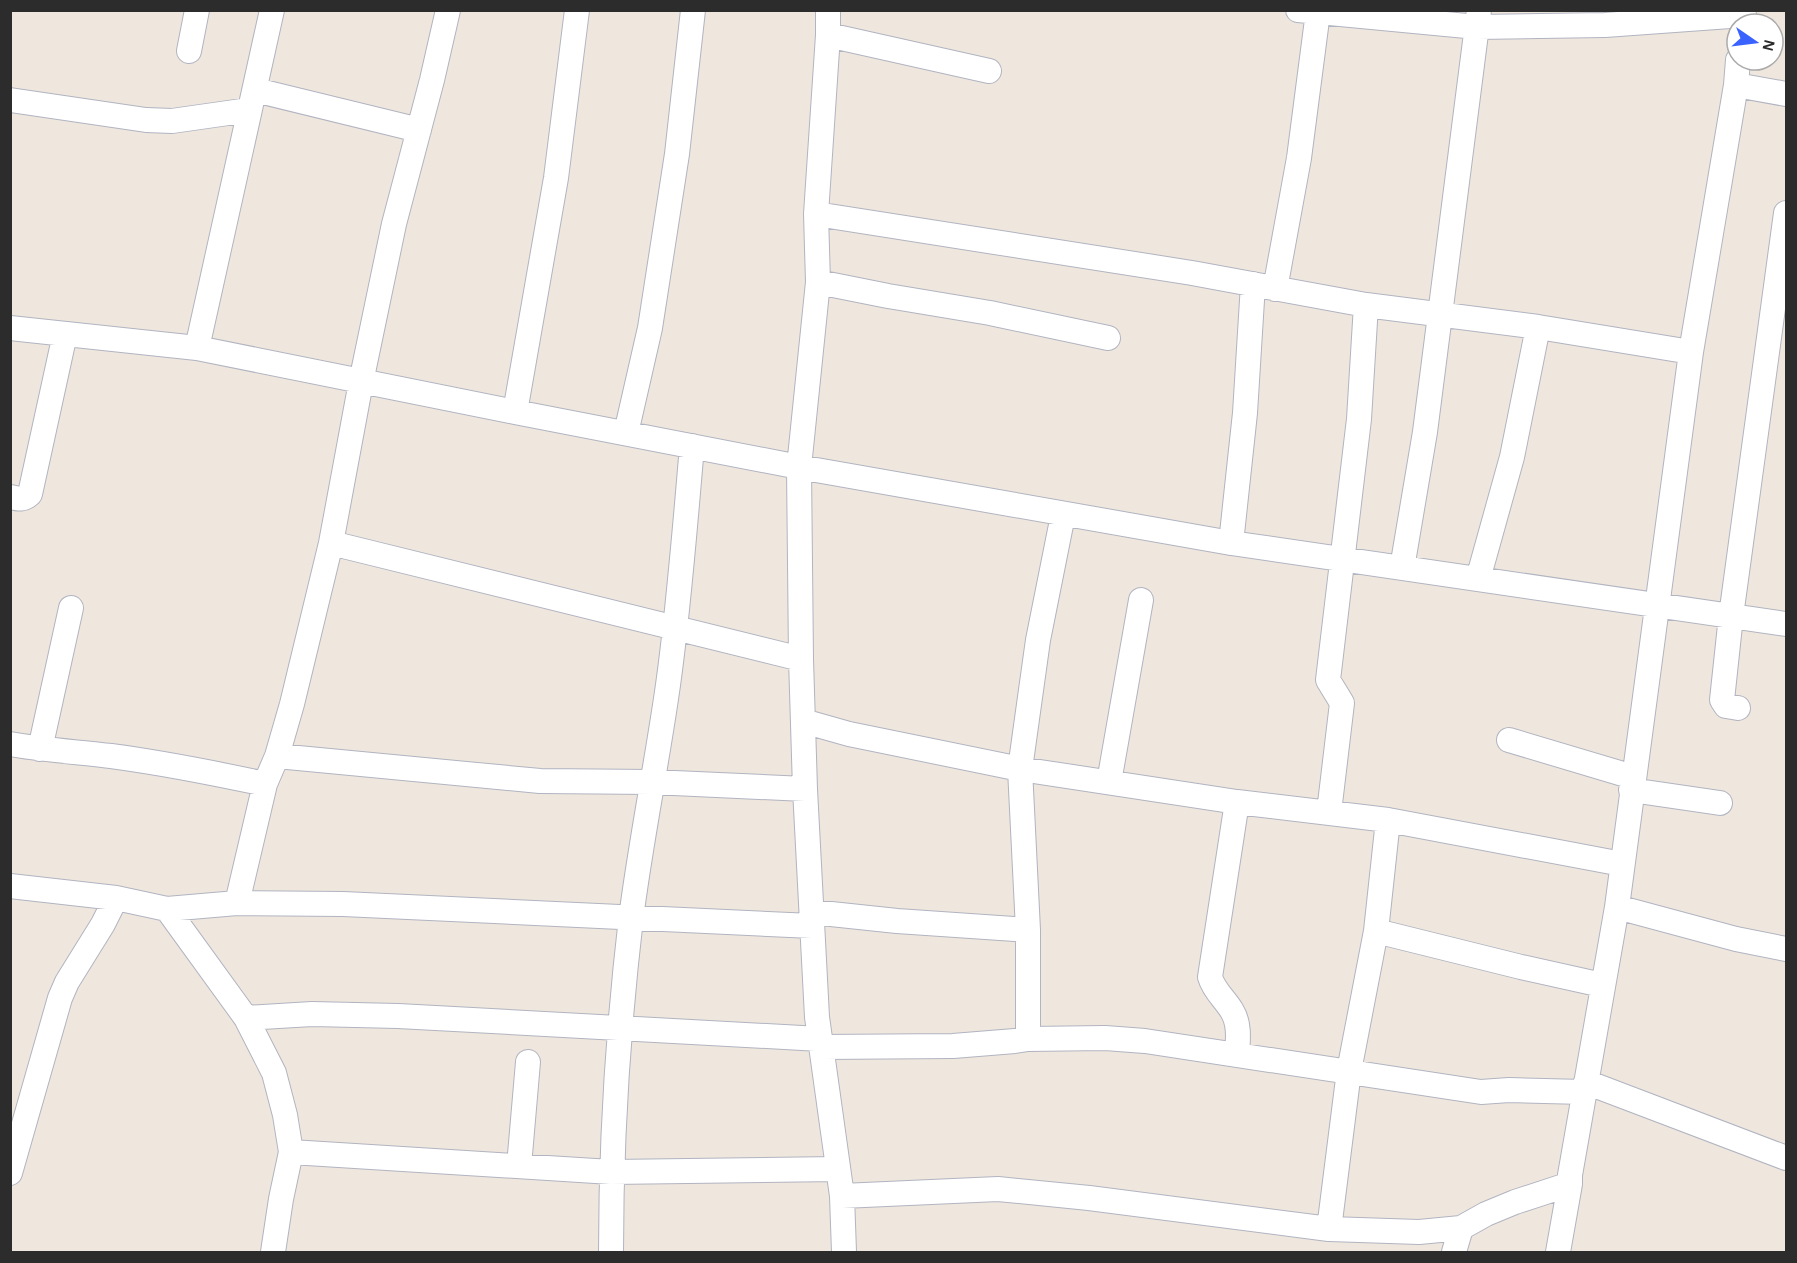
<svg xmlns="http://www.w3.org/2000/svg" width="1797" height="1263" font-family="'Alegreya Sans',sans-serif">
<rect width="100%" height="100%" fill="#efe7dd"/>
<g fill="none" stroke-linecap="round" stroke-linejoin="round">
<g stroke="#b1b4c1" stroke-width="26">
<path id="minor" d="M828,10V35L816,214L818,282L799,467L801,659L805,789L817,1017L842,1196L844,1252
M1298,10L1477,27L1605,25L1744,15
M828,35L989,71
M189,51L197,10
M1736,85L1786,94
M255,90L419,130
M10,100L146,120L172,121L249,110
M816,214L1192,273L1366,305L1538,327L1691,352
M818,282L888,296L990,313L1108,338
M1275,289L1299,158L1318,12
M10,328L197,348L515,412L799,467L1231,543L1786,624
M197,348L272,10
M515,412L556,178L577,10
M626,433L650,328L677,154L693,10
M10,497C19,499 24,500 30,494L65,334
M331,543L801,659
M1231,543L1245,413L1253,284
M1402,568L1425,432L1479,10
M1478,579L1512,457L1538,327
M1738,708L1726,706L1722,700L1731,616L1786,213
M803,721L849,734L1020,769L1237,802L1388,820L1622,864
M1509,740L1633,777
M10,744C44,750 78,752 111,756C163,763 214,773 265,784
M40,749L71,608
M277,756L540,781L652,782L805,789
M1109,782L1141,600
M1631,790L1720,803
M1237,802L1210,977C1214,991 1225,999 1232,1011C1240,1024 1238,1040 1237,1055
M1329,812L1342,703L1328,680L1359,419L1366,305
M10,886L116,898L167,909L237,903L265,784L277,756L292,704L331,543L361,382L394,224L432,80L448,10
M237,903L343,904L812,926
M1617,907L1736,939L1786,949
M167,909L246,1018L274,1073L285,1115L291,1152L281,1199L273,1252
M812,912L897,921L1028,930
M1376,931L1521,967L1602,985
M246,1018L312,1014L398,1016L820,1039
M1028,1039V930L1020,769L1038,640L1063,515
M821,1047L953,1046L1015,1041L1028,1039L1105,1038L1145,1041L1481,1092L1509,1090L1584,1092
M1586,1082L1786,1158
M291,1152L611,1172L838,1169
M519,1166L528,1062
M10,1173L60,998L67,982L103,924L116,898
M842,1196L998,1189L1089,1198L1329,1229L1419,1232L1461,1228L1486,1214L1515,1202L1570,1184
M1329,1229L1349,1071L1376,931L1388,820
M611,1252C611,1141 618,1029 631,918C641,840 657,763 668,685C679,606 685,526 692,446
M1454,1252L1461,1228
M1558,1252L1570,1184V1175L1617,907L1691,352L1736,85L1738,60"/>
</g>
<use href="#minor" stroke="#fff" stroke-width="24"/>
</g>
<rect width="1797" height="1263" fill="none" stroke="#2c2c2c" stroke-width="24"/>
<g transform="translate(1755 42) rotate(104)"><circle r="28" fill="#ffffff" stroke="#ababab" stroke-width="1.5"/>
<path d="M0-4.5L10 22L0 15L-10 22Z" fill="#3962ff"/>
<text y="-9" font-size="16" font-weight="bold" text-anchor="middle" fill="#2c2c2c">N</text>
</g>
</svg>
